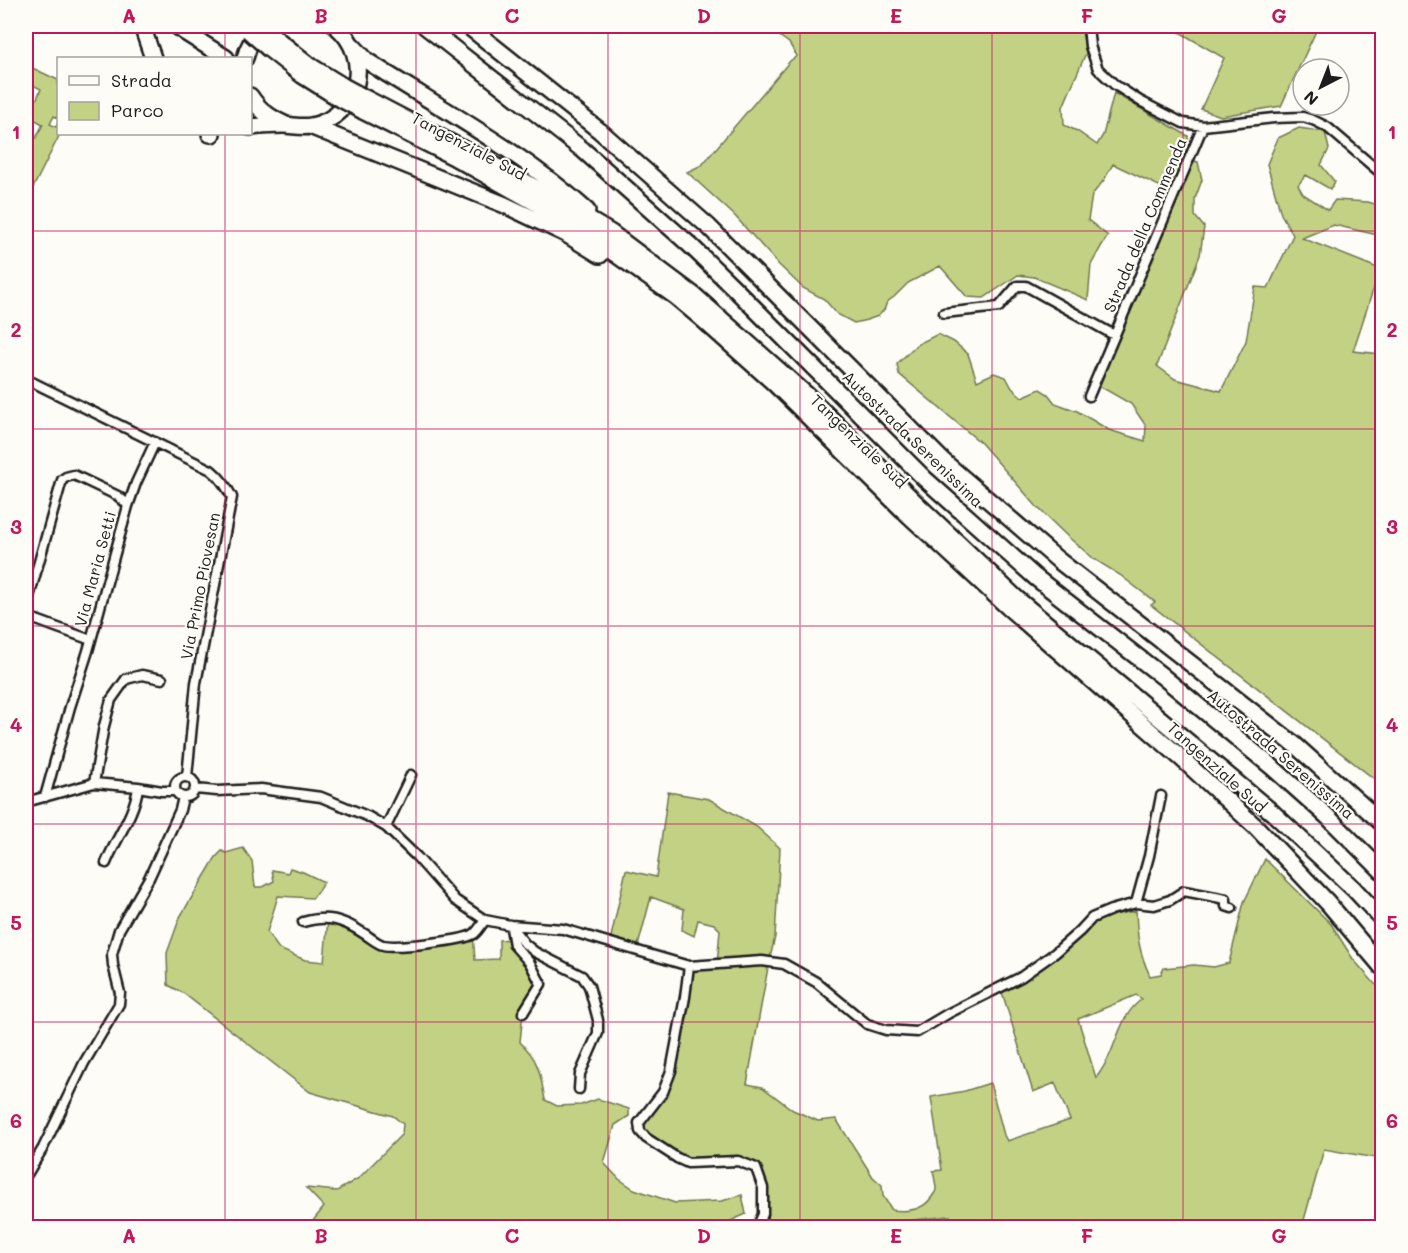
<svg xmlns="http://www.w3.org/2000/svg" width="1408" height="1253" font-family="Mali,sans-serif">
<rect width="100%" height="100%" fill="#fdfcf7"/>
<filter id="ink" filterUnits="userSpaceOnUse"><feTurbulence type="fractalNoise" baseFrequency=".0167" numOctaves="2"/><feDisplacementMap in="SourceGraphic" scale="12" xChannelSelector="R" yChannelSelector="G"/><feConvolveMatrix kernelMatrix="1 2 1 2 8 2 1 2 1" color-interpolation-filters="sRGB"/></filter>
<g filter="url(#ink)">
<path fill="#c3d185" stroke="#707650" stroke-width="1.5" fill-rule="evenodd" d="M765,26H1081L1086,53L1063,107L1064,125L1077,131L1097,145L1103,135L1114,93L1188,136V160L1198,162L1202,180L1195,199V216L1204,227L1200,255L1157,366L1175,379L1221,391L1246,341L1255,287L1268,288L1293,235L1281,214L1267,164L1278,138L1299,128L1325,132L1329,149L1321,165L1335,182L1330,189L1306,175L1298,185L1303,194L1328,210L1335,200L1368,202L1382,206V236L1334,225L1302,238L1380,269L1353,351L1382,354V785L1151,605L1155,602L1120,575L1094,559L1067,536L1038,508L981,443L899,374L897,364L916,345L938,334L954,342L968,354L977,381L994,373L1006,377L1012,388L1022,397L1040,389L1048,394L1055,403L1077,411L1109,430L1145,441L1146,426L1131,404L1094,383L1174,193L1113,164L1104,180L1092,195L1088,220L1108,236L1102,245L1091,265L1088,300L1034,277L1018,275L984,298L967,297L940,266L908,283L894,297L887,302L884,310L878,316L867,320L854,323L837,314L824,299L803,288L779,265L734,215L687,172L702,165L790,61L797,56L789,43Z
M1169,26H1317L1316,31L1281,106L1221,116L1201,109L1224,58Z
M26,65L58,80V118L54,116L50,124L56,127L58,123V134H60L26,202V133L36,138L43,124L26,115V104L33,107L41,89L27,82L26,83Z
M668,792L709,799L757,827L780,848L775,937L769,962L747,1084L762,1087L793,1110L818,1121L836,1119L873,1177L882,1185L883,1196L892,1210C907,1212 922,1211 931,1198C932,1197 936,1191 936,1190C936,1184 934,1176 933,1171L942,1170L931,1097L965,1091L990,1083L1004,1135L1007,1141L1070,1120L1055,1083L1033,1092L1002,992L1054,960L1089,925L1106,916L1136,911C1137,937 1139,952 1150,976L1161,974L1164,968L1194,965L1214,967L1229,963L1244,902L1265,859L1331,924L1353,959L1374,983L1382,990V1159L1324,1149L1302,1227H946L950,1216L905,1221L891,1227H757L763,1214L756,1168L738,1161L688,1163L646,1138L639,1123L663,1092L689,966L717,965L720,930L714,924L698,920L694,936L682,930L684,909L651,897L638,946L611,937L626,870L656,877ZM1136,995L1142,999C1124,1012 1119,1033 1111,1052C1107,1061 1102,1070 1096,1078L1078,1019Z
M243,848L252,861L255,887H263L274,881L272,870L288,873L290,868L303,872L324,882L313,898L278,896L267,932L279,949L305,960L324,962L328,919L381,944L473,934L475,960L499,959V940L513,939L541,984L523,1013L520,1042C540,1061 540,1074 545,1100L557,1106L581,1105L598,1099L629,1109V1116L615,1125L604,1163L619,1179L634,1189L675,1203L722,1201L742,1195L746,1214L715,1228L308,1227L324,1207L306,1188L337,1191L359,1178L402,1134L403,1124L393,1116L310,1092L183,993L168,985L167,953L180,917L216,857L222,851L226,853Z"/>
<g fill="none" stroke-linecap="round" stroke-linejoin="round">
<g stroke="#1c1c1c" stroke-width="13">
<path id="street" d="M1088,26L1090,46L1098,69L1115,85L1140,101L1183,123L1203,126L1274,118L1303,117L1313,120L1327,127L1382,174
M1380,26L1382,28
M944,313L999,307L1017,286H1026L1114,335
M26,379L211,470C221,478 226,486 232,497L196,683L187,777
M1089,396L1203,126
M128,506L136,483L155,442
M26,608L62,480L66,477L74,475L118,496L125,502L128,506L88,651L70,707L45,797
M26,614L31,618L91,640
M175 787a10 10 0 1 1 20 0a10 10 0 1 1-20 0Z
M94,783L104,726L111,700L126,679L142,675L162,679
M195,789L217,791L261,789L321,797L367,816L386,827L417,857L455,900L485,920L510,925L563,929L689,966L762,961L784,964L816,982L867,1024L886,1030L917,1032L949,1013L1021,977L1055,953L1080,931L1092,918L1111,910L1136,903L1154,905L1170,900L1184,891L1226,899V906L1232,908
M26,802L94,783L138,787L162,791H175
M386,827L411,775
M106,863C116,838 135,814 138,787
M1136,903L1149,856L1161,796
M303,922C327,915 342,919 363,933C370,937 376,943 383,945C396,948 463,941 474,934C478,931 482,924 485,920
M510,925L525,944L535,952L582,976L589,986L598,1020V1033L580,1074L579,1089
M511,928L514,945L530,963L541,984L523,1013
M689,966L685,997L671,1071L663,1092L639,1123L640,1131L646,1138L677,1158L688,1163L738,1161L756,1168L763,1188V1214L757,1228
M26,1176L43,1148L84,1063L119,1004L120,993L113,965L112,954L119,930L149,878L180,810L183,797"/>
</g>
<g stroke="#1c1c1c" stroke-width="20">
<path id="highway" d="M142,26L153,58
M177,26L186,33L226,58
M425,26L583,150L691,246L732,286L925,479L1035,577L1162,676L1272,767L1327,816L1382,871
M468,26L600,131L709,227L943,461L1058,560L1295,745L1382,823
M278,40L312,67L343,86
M352,45L367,61L381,70C451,114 525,155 587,211
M269,49L302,75L337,97
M245,58C248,46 253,37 262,28
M250,96C260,111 270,118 286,125
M369,100L522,180L611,233L695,296L808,396L917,504L1017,599L1273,813L1354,889L1382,919
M363,111L452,156L570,222L675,296L700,317L774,383L903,510L1008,607L1180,757L1256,827L1328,903L1382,967
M310,126L505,205L566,234L600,255
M250,127C261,126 272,125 283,125C292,125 301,128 311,126C360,116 373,57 336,26
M210,134H212"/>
</g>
<use href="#street" stroke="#fdfcf7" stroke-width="8"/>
<use href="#highway" stroke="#fdfcf7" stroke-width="15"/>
<g stroke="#1c1c1c" stroke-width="20" stroke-linecap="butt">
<path id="highway-bridge" d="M261,26L278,40
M249,31L269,49
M343,86L369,100
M337,97L363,111"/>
</g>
<use href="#highway-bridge" stroke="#fdfcf7" stroke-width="15"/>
</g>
</g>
<path fill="none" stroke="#c2185b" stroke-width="1.5" stroke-opacity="0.55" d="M225,26V58M416,26V1228M608,26V1228M800,26V1228M992,26V1228M1183,26V1228M225,134V1228M26,231H1382M26,429H1382M26,626H1382M26,824H1382M26,1022H1382"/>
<g text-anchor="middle" stroke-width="4.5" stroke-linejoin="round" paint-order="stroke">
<g font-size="16" fill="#1c1c1c" stroke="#fdfcf7">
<text transform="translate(469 146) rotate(28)" y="6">Tangenziale Sud</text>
<text transform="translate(1145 225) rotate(-67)" y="6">Strada della Commenda</text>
<text transform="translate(913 439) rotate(44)" y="6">Autostrada Serenissima</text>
<text transform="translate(859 441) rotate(44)" y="6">Tangenziale Sud</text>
<text transform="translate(95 569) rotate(-75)" y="6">Via Maria Setti</text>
<text transform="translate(200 586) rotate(-79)" y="6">Via Primo Piovesan</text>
<text transform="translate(1281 754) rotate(41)" y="6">Autostrada Serenissima</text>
<text transform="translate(1217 767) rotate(42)" y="6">Tangenziale Sud</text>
</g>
</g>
<rect width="1408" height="1253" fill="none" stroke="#fdfcf7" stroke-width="66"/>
<rect x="57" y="57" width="195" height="78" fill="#fdfcf7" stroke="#a3a29f" stroke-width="1.5"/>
<rect x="69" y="76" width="30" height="9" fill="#fdfcf7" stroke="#a3a29f" stroke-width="1.5"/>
<text x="111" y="87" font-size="18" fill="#1c1c1c">Strada</text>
<rect x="69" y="102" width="30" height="18" fill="#c3d185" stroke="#a3a29f" stroke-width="1.5"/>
<text x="111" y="117" font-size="18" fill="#1c1c1c">Parco</text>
<g transform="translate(1321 87) rotate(222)"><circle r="28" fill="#fdfcf7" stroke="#a3a29f" stroke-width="1.5"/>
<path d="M0-4.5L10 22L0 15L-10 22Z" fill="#1c1c1c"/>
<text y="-9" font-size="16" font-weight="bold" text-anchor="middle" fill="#1c1c1c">N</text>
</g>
<rect x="33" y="33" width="1342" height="1187" fill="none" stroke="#c2185b" stroke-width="2"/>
<g font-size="20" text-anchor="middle" font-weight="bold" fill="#c2185b">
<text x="129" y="23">A</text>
<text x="321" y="23">B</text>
<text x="512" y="23">C</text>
<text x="704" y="23">D</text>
<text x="896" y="23">E</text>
<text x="1087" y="23">F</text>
<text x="1279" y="23">G</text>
<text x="16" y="139">1</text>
<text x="1392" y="139">1</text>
<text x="16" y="337">2</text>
<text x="1392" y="337">2</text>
<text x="16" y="534">3</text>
<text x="1392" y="534">3</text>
<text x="16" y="732">4</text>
<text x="1392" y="732">4</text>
<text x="16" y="930">5</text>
<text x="1392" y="930">5</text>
<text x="16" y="1128">6</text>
<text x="1392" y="1128">6</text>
<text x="129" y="1243">A</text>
<text x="321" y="1243">B</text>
<text x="512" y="1243">C</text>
<text x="704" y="1243">D</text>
<text x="896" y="1243">E</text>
<text x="1087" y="1243">F</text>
<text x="1279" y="1243">G</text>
</g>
</svg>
